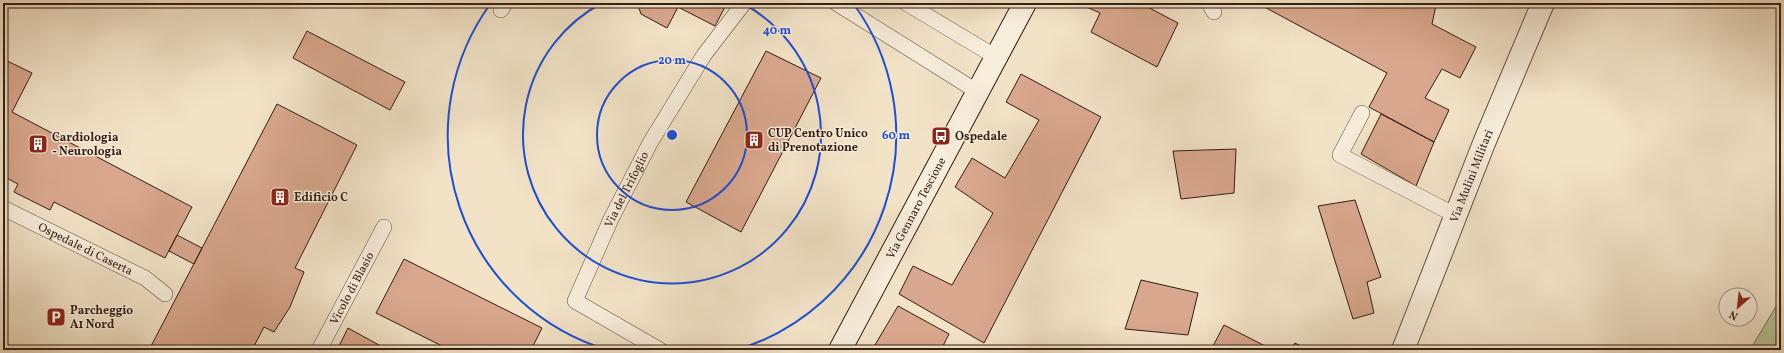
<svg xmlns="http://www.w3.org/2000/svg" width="1784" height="353" font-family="Vollkorn,serif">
<rect width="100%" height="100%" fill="#f2e3c7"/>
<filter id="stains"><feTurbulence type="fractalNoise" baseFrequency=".005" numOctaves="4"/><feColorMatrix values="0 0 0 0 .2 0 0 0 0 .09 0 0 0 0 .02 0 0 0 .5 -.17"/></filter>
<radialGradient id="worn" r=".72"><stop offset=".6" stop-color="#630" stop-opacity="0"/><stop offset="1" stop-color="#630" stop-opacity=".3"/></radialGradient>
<path fill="#b8c497" stroke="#767156" d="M1781,298V350H1749H1750Z"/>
<path fill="#d9a78d" stroke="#351e14" d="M637,3H727L715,26L678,7L667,28L641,14Z
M1083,3H1140L1178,23L1157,67L1091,32L1100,13L1082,5Z
M1257,3H1432L1436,5L1432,24L1476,47L1460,78L1442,69L1425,98L1449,110L1434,142L1369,107L1387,73Z
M307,31L405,82L390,110L293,58Z
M766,51L821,78L741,232L686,202Z
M3,59L32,73L12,112L192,207L165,258L54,202L50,210L14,192L18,184L3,176Z
M1021,74L1101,117L984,343L899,294L913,266L952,285L993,213L955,187L972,158L1005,178L1039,120L1006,102Z
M277,104L357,145L295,268L304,272L290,307L274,332L264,327L252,350H149Z
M1381,114L1434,142L1416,186L1361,154Z
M1236,149L1234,193L1181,199L1173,151Z
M1355,200L1381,277L1367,282L1374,313L1353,319L1318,206Z
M177,235L202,248L194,264L169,251Z
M404,259L542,328L531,350H450L376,313Z
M1141,280L1198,293L1188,335L1125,329Z
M898,306L949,334L941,350H872Z
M1224,325L1267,347L1266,350H1211Z
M348,328L388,350H337Z
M1295,343L1308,350H1291Z"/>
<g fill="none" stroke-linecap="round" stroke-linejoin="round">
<g stroke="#644f41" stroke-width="16">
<g id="lane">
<path d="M836,3L978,92"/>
<path d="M906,3L996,57"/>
<path d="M1209,3L1214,12"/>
<path d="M501,10L505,3"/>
<path d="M1362,113L1340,155L1455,215"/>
<path id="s1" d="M3,208L145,278L165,294"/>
<path id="s2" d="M319,350L384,227"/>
<path id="s3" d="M660,350L575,301L611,219L650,143L704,55L744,3"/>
</g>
</g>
<g stroke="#644f41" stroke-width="24">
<g id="street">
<path id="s4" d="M1403,350L1484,143L1543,3"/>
</g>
</g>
<g stroke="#351e14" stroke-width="24">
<g id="secondary">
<path id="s5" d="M840,350L1025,3"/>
</g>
</g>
<use href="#lane" stroke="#f7eddb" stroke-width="15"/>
<use href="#street" stroke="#f7eddb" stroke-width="22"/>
<use href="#secondary" stroke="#f7eddb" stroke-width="22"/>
</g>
<g fill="none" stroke="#1d4ed8" stroke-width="2">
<circle cx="672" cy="135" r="75"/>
<path d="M742 3A149 149 0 1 1 602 3"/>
<path d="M608 350A224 224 0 0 1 491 3M853 3A224 224 0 0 1 736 350"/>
</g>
<defs>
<g id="bus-square" transform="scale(1)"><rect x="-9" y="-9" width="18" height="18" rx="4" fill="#8f2418" stroke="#f7eddb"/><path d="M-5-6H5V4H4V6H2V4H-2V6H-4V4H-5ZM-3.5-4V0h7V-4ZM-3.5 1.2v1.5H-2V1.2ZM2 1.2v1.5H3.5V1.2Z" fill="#fff"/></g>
<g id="building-square" transform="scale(1)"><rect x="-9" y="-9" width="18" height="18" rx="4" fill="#8f2418" stroke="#f7eddb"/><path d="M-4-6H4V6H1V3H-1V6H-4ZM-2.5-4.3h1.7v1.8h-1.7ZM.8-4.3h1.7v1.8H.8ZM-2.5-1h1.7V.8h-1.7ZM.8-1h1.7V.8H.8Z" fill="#fff"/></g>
<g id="parking-square" transform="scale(1)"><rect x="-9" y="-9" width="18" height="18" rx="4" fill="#8f2418" stroke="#f7eddb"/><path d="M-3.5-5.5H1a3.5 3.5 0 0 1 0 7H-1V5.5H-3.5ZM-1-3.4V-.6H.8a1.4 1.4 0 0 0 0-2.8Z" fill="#fff"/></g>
</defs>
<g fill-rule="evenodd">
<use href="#bus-square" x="941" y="136"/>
<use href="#building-square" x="754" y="140"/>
<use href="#building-square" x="38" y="144"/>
<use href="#building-square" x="280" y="197"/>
<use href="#parking-square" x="56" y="317"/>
</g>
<g text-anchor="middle" stroke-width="3" stroke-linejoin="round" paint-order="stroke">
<g font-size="12" font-weight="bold" fill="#351e14" stroke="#f7eddb" text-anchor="start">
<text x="768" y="137">CUP Centro Unico<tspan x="768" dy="14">di Prenotazione</tspan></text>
<text x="955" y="140">Ospedale</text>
<text x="52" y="141">Cardiologia<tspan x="52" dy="14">- Neurologia</tspan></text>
<text x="294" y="201">Edificio C</text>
<text x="70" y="314">Parcheggio<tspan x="70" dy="14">A1 Nord</tspan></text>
</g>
<g font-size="12" fill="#351e14" stroke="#f7eddb">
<text dy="4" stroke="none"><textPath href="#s4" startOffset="187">Via Mulini Militari</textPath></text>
<text dy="4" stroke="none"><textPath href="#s3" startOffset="221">Via del Trifoglio</textPath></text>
<text dy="4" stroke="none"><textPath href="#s5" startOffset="161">Via Gennaro Tescione</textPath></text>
<text dy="4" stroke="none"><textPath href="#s1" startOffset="92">Ospedale di Caserta</textPath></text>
<text dy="4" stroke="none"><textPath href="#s2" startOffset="70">Vicolo di Blasio</textPath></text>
</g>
</g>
<circle cx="672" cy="135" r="6" fill="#1d4ed8" stroke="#f7eddb" stroke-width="2"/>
<g font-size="12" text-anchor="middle" font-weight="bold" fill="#1d4ed8" stroke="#f7eddb" stroke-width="3" stroke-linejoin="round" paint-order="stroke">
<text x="777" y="34">40 m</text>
<text x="672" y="64">20 m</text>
<text x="896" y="139">60 m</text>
</g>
<rect width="1784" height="353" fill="none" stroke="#f2e3c7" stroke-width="16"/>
<rect x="4" y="4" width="1776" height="345" fill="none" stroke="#351e14" stroke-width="2"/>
<rect x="8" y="8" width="1768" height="337" fill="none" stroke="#351e14"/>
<g transform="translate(1738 307) rotate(208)"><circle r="19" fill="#f7eddb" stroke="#a99a8b"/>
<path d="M0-3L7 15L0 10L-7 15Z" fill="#8f2418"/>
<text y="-6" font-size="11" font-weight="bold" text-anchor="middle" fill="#351e14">N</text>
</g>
<rect width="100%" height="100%" filter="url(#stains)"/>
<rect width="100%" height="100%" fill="url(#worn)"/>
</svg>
